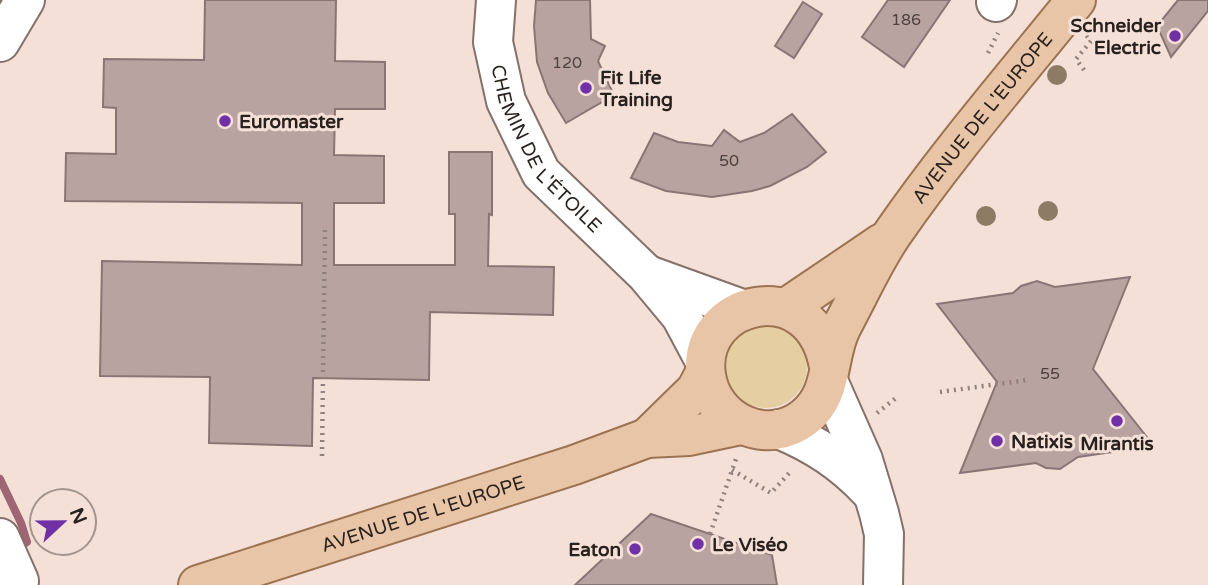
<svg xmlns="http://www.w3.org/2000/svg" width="1208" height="585" font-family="'Varela Round',sans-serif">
<rect width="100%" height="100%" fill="#f5e0d8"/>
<path fill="#e6cea3" d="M725 367a41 41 0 1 1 82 0a41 41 0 1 1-82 0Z"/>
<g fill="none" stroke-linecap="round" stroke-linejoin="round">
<path stroke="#9f6572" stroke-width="8" d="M0,4L2,0
M0,479L21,523L27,542L18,548"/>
</g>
<path fill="#b9a3a1" stroke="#8a7574" stroke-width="2" d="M205,0H336L335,61L385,62V109H335L334,155L384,156V203H334V265H455V214H449V152H492V215L489,214L488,266L554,267L553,315L430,312L429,380L313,378L312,446L209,443L210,377L100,376L102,261L302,265V203L65,201L66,153L116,154V108L103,107L104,59L204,60Z
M536,0H590L591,39L605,46L598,61L614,95L566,123L548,93L537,62L534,26Z
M888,0H950L904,67L862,37Z
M1178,0H1208V11L1171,57L1157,26Z
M803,2L822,14L794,58L775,46Z
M792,114L826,152L807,167L770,186L752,191L712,197L666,191L631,178L654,133L678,142L712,146L724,130L740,142L764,133Z
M1130,277L1093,369L1154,446L1078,457L1060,469L1046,468L1036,463L960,473L997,382L937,304L1013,293L1021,286L1037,281L1055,287Z
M651,514L772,555L777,585H575Z"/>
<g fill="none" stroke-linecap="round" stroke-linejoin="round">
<g stroke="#83716a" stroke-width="42">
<g id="minor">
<path id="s1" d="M496,0L493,42L506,101L541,173L646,274L681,316L705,361"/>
<path d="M996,2L997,0"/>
<path d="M0,42L25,0"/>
<path d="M648,275L745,310"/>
<path d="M828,381L863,460L879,513L884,534L883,585"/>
<path d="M779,429C815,444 843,462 870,491"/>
<path d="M0,538L19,581"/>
</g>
</g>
<g stroke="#9c7351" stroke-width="42">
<g id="major">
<path d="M786,308L882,243"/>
<path id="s2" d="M829,367C813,271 695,300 706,375C712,421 767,448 805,417C835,393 826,356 842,326C859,295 873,262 893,233C949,152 1014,77 1076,0"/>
<path d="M647,438L696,390L705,373"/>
<path id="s3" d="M198,585L574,465L647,438L689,436L741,425"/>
</g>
</g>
<path stroke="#90817c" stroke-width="4.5" stroke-dasharray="2 5" stroke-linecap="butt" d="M988,53L998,33
M1084,70L1076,59L1091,41L1086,35
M940,392L1027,380
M877,413L896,398
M322,456L325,227
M732,470L771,493L792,470
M710,534L736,459"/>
<use href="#minor" stroke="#fff" stroke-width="38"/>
<use href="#major" stroke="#e9c5a7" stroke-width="38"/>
</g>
<g fill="#8d7b65">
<circle cx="1057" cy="75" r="10"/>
<circle cx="1048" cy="211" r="10"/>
<circle cx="986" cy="216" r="10"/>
</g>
<g fill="#7131a6" stroke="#f5e0d8" stroke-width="2.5">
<circle cx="1175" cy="36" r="7"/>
<circle cx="586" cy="88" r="7"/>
<circle cx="225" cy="121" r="7"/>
<circle cx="1117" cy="421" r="7"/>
<circle cx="997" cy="441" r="7"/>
<circle cx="698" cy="544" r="7"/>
<circle cx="635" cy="549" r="7"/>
</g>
<g text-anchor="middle" stroke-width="6" stroke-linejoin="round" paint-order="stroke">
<g font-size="16" fill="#4d423f">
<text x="906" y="25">186</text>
<text x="567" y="68">120</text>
<text x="729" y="166">50</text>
<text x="1050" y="379">55</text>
</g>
<g font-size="19" font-weight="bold" fill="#29211e" stroke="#f5e0d8" text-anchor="start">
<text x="1161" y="32" text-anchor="end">Schneider<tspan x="1161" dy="22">Electric</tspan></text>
<text x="600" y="84">Fit Life<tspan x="600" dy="22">Training</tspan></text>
<text x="239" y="128">Euromaster</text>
<text x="1011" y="448">Natixis</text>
<text x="1117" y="450" text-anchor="middle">Mirantis</text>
<text x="712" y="551">Le Viséo</text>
<text x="621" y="556" text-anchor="end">Eaton</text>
</g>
<g font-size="19" fill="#29211e" stroke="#f5e0d8">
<text dy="7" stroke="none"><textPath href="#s2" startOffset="682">AVENUE DE L'EUROPE</textPath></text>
<text dy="7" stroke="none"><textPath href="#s1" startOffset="164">CHEMIN DE L'ÉTOILE</textPath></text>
<text dy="7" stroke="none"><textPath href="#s3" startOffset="236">AVENUE DE L'EUROPE</textPath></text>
</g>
</g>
<g transform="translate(63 522) rotate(68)"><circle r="33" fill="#f5e0d8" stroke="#a3948e" stroke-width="2"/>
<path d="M0-5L12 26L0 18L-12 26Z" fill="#7131a6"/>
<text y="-10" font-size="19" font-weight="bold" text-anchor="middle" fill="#29211e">N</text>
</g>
</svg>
